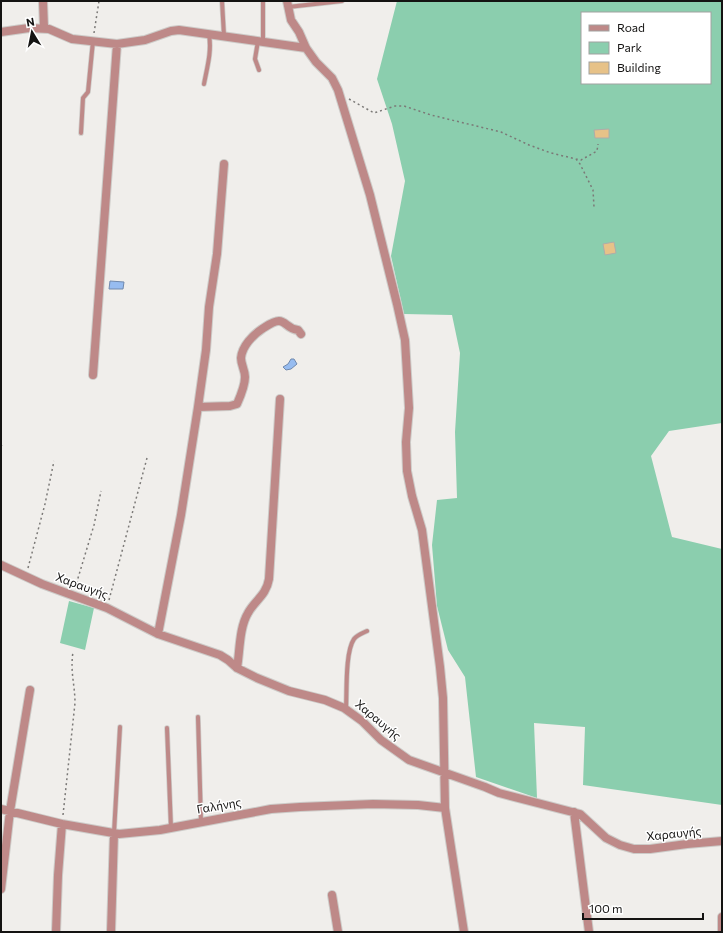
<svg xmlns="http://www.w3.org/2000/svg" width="723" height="933" font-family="Commissioner,sans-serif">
<rect width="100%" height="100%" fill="#f0eeeb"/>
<path fill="#8bceae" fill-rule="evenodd" d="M397,1H722V423L669,431L651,456L672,537L722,549V805L583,785L585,727L534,723L537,798L476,777L465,677L448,650L437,606L432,545L437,500L457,498L455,432L460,353L452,315L404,314L391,256L405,181L392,124L377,79ZM582,13H710V83H582Z
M69,601L94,608L85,650L60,643Z"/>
<path fill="#97bcf0" stroke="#7089ad" d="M110,281L124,282L123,289H109Z
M291,359H294L297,364L291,369L286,370L283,367L288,364Z"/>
<path fill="#e7c288" stroke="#aeacaa" d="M609,129V138H595L594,130Z
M614,242L616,253L605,255L603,244Z"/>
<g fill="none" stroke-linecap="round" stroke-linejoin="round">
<g stroke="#cdcbc8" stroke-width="5.5">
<path id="lane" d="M222,1L224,36
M263,1V42
M288,7L342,1
M258,41L255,59L259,70
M204,84C207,68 212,51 209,35
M81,133L83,98L88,92L93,41
M346,708C347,692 345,652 354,639C357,635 363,633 367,631
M198,717L201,822
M167,728L171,828
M114,833L120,727"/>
</g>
<g stroke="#cdcbc8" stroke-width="10">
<path id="street" d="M43,1L44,28
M287,1L291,20L299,32L306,48L316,62L332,78L338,90L370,195L397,304L405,340L409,408L406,442L407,471L412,496L422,530L440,667L443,698L445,808L464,932
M1,32L29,28L49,29L72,39L117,44L145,40L171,31L179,30L306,48
M93,375L117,44
M198,407L230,406L237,404C241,395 245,386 245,377C245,370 241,365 241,358C242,346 253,335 262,329C267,326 273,321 279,321C286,321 287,329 298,330L301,334
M1,565L42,584L107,608L158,634L220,655L228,660L237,668L257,678L289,691L325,700L344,708L362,721L381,740L409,760L485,787L499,793L580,814L606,838L620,845L634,849H650L687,844L722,841
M158,634L181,515L198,407L206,350L209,307L217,254L224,164
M237,668C240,651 239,628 248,613C255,600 266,596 269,579L280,399
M1,809L62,824L119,834L160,830L271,809L300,807L373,804L418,805L445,808
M574,812L589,932
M1,889L10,811L30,690
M332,895L338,932
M56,932L58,875L62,824
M111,932L114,833
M722,932V917"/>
</g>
<path stroke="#7b7977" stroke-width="1.5" stroke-dasharray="2 3" stroke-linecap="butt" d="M94,33L99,1
M349,99L374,113L395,106H404L431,115L501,132L529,145L551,153L576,159L581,160L597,151L598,144
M576,159L580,164L593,190L594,207
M1,446L2,445
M28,568L45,504L54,461
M75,588L94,525L101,491
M109,600L147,458
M63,815L75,703C75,685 70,672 73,652"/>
<use href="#lane" stroke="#be8988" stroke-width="4"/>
<use href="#street" stroke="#be8988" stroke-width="8"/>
</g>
<g text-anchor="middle" stroke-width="3" stroke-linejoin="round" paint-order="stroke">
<g font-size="12" fill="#141312" stroke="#fff">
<text transform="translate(82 586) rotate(20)" y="4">Χαραυγής</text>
<text transform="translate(378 720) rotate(40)" y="4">Χαραυγής</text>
<text transform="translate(219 806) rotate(-10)" y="4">Γαλήνης</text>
<text transform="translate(674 834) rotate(-6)" y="4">Χαραυγής</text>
</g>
</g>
<rect width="723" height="933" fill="none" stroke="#141312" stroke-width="4"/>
<rect x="581" y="12" width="130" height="72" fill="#ffffff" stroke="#a1a1a0"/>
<rect x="589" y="25" width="20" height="6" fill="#be8988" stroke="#a1a1a0"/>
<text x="617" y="32" font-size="12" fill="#141312">Road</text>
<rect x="589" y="42" width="20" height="12" fill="#8bceae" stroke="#a1a1a0"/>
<text x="617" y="52" font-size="12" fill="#141312">Park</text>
<rect x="589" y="62" width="20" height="12" fill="#e7c288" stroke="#a1a1a0"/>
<text x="617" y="72" font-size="12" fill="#141312">Building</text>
<g transform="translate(32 32) rotate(350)" stroke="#ffffff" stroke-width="3" paint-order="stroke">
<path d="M0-3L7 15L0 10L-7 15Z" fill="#141312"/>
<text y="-6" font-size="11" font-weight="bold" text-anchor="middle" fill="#141312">N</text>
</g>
<path d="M583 913v6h120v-6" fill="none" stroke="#141312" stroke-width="2"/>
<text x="589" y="913" font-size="12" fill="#141312" stroke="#ffffff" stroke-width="3" paint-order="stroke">100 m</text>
</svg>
